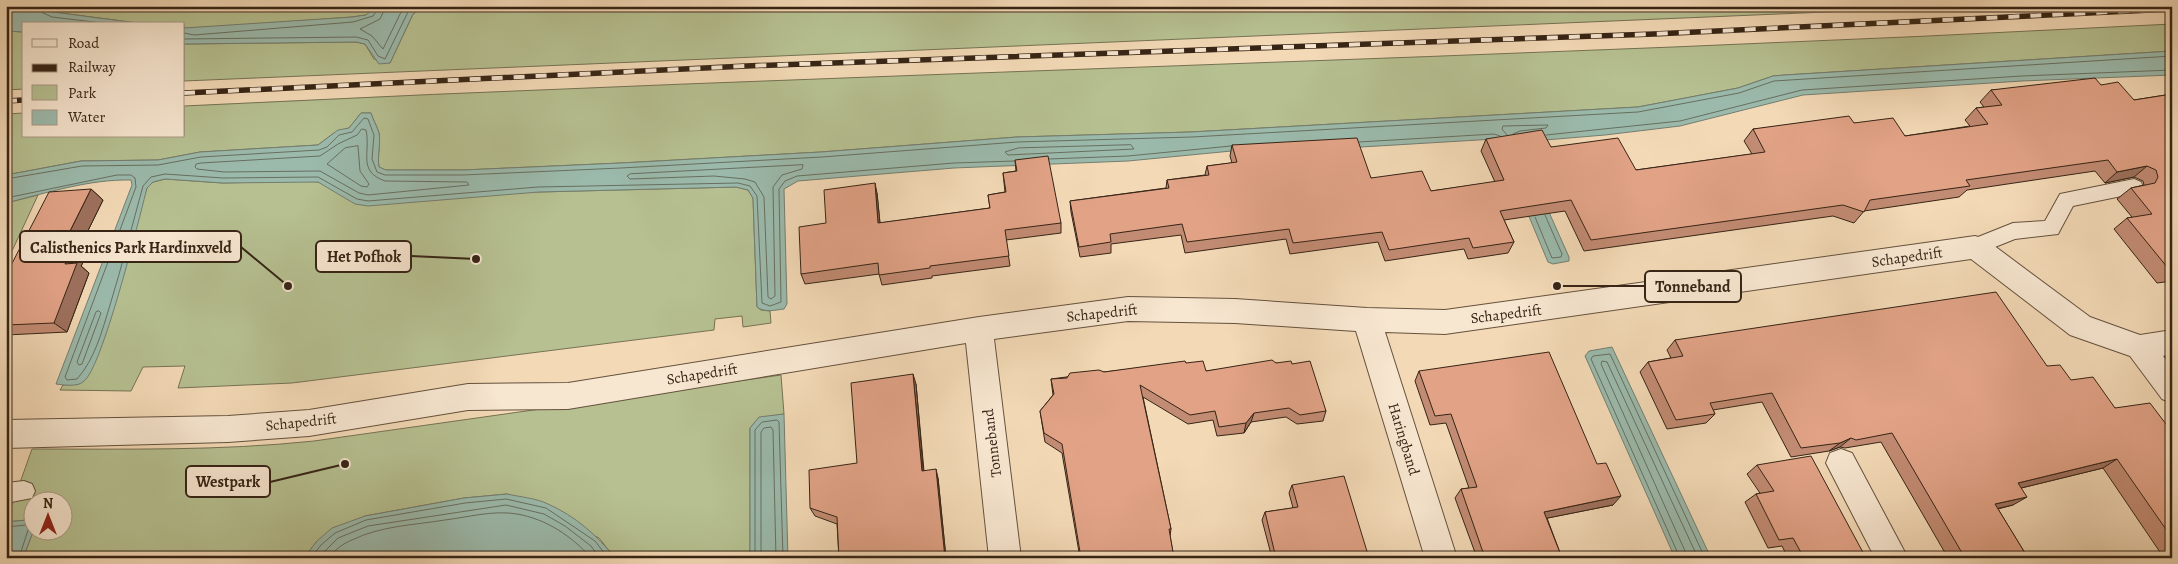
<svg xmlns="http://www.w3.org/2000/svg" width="2178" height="564" font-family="Alegreya,serif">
<rect width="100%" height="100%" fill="#f3d9b6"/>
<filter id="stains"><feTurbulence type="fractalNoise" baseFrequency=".004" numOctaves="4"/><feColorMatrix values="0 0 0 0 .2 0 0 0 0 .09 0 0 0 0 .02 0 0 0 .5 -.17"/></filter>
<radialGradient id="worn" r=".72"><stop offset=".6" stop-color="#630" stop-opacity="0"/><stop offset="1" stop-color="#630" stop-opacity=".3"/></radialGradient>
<path fill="#b6c091" stroke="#767253" d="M39,6H376L366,15L352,17L193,29L184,28V24H145L53,12Z
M425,6H1969L184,81V44L356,42L365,44L374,59L390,63L413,14Z
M2172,24V51L1785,75L1773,76L1738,88L1638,107L1191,132L1017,137L821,152L621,163L463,170H385L379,167C377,156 381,144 379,133C377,126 373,120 371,113H361L349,128L334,133L318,145L200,152L158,160L81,161L6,175V114L24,113V136H184V106C846,73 1509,59 2172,24Z
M6,31L24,32V89L6,90Z
M165,179L223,183L308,181L318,182L326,185L539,192L736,187L748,190L753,198L757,307L761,310L770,311L771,323L743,327L742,316L715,319L714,330L292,383L178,388L185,366L143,367L131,391L60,390L63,385L79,384L147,188L153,182Z
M38,195L6,264V203Z
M781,375L784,414L759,418L750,428V558H615L599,538L507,494L464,498L365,516L317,541L304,558H23L33,532H62V502H32V524L27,520L6,522L32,449C126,449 220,451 314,441Z"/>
<path fill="#9bbaac" stroke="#737e70" d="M6,6H39L53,12L145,24H24V32L6,31Z
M376,6H425L413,14L390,63L379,64L365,44L356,42L184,44V28L352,17L366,15Z
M2172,51V75L2022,81L1803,95L1680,126L1605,135L1521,142L1519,145L1569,257V261L1553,264L1548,262L1497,140L1495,139L1244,154L1242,150L1128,161L954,168L798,181L784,189L787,304L784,309C775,310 765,313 757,307L753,198L748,190L736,187L539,192L368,206L355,204L318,182L223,183L165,179L153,182L147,188C139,219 102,370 83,382C77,387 64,385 56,384L132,185L131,180C90,179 46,193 6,203V175L81,161L158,160L200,152L318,145L338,130L349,128L361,113H371C373,120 377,126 379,133C381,144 377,156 379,167L386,170H463L621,163L821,152L1017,137L1191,132L1638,107L1738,88L1773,76L1785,75Z
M1612,347L1711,558H1675L1585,356L1589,351Z
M784,414L788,558H750V428L759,417Z
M507,494C520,497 536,498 548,504C575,516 597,535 615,558H304L317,541L332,528L365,516L464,498Z
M27,520L32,524L33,532L23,558H6V522Z"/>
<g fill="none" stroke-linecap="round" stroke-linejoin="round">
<path stroke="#686f60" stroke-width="1" d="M39,6L41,12L52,17L111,24
M386,6L380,19L360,29L372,36L383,49L404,6
M184,33L194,35L353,22L373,16L380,6
M184,39L356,37L368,40L378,56L385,59L408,12L414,6
M362,129L366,130C371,153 357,171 385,181L467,182L469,185L368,195L359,193L320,171L224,172L197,169L195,167L196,164L201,163L320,156L338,144L357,135Z
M1507,135L1502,129L1503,126L1548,125L1546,128L1520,131L1513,134
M1546,135L1680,121L1802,90L2022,76L2172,70
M1359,142L1494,134L1500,136
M1131,145L1134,149L1008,155L1005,152L1018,148Z
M358,146L360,171L369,184L367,187L361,186L327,164L345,148Z
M1049,159L1128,156L1231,146
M803,165L802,169L782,175L773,187L775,296L771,299L768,297L764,197L755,182L745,179L714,176L630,179L627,176L630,174Z
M6,179L82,166L158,165L201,157L319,150L327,147L339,135L352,132L364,118L368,119L374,135L372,159L377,172L385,175H463L621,168L822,157L1017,142L1192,137L1638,112L1739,93L1774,81L2172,56
M6,198L117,175H131L135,178L136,187L65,377L67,380L77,379C95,359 102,331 110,305C122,266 132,226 143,186L151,177L165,174L223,178L318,177L357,199L368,201L538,187L738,183L750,186L757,196L762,303L770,306L781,302L779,189L785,181L797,176L954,163L1014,161
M1535,217L1552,258L1561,257L1562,254L1545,215
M99,311L101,313L82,364L79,365L77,362L96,312Z
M6,527L26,525L29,527L19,558
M311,558L321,545L335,533L366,520L465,503L506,499L546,508L595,541L608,558
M318,558L338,538L368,526L506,505L544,514L565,526L591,546L600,558
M328,558C335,550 342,544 352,540C380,526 414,525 445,520C469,517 493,510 517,514C546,519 572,536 591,558
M755,558V430L762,422L777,420L779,422L783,558
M761,558V432L764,428L771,427L773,430L776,558
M1680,558L1591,359L1593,356L1610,354L1705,558
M1686,558L1685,551L1601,364L1602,361L1607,362L1698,558"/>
<g stroke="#65513d" stroke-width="2">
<path id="lane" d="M2134,179L2141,182L2143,187L2141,192L2073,206L2058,234L2015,239L1975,255L1968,253L1965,247L1968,241L2013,223L2045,221L2060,194Z
M24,481L32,484L35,491L32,498L6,503V483Z"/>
</g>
<g stroke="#65513d" stroke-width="2">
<path id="street" d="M1975,236L1985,239L2090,317L2140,335L2172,330V354L2163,356L2172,367V403L2162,399L2130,356L2070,335L1971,259L1445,334L1385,332L1457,558H1425L1356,331L1235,323L1128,321L994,339L1021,558H989L966,343L568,409L468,410L309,436L228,442L6,448V420L228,416L309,410L468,384L568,383L979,317L1128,297L1235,299L1367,308L1445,310Z
M1841,449L1852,453L1908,558H1875L1826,463L1830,453Z"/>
</g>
<use href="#lane" fill="#f7e6d0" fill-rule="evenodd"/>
<use href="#street" fill="#f7e6d0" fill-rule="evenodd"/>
<g stroke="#362415" stroke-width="5.5">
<path id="rail" d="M184,93L746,66L1654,34L2172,9
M6,101L24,100"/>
</g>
<use href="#rail" stroke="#f7e6d0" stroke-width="4" stroke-dasharray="11" stroke-linecap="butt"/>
</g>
<path fill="#c28b73" stroke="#362415" d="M2101,85L2134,100L2172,94V281L2157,283L2114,229L2127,218L2132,217L2117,199L2131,188L2144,185L2143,181L2134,177L2105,183L2095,171L1967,190L1959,197L1864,211L1854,223L1833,216L1584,251L1565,211L1504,220L1514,242L1508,253L1468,259L1464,249L1385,261L1378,242L1290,254L1286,239L1185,253L1181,235L1111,244V253L1080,257L1071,212L1070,201L1166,188L1167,180L1205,175L1207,166L1232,163L1230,156L1232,145L1371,178L1431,191L1495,182L1481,151L1486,139L1551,147L1636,170L1752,154L1744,141L1753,129L1854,123L1905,136L1970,126L1965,120L1976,108L1984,107L1980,102L1991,90Z
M1015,160L1061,223V233L1006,240L1010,266L932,276V278L882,285L879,274L805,284L801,274L826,223L877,193L880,223L990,208L988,195L1005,192L1003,173L1016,171Z
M91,189L103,200L77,253L85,259L81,266L89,273L67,332L6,335V275Z
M1675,340L2047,366L2115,408L2172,432V558H2164L2103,468L2021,488L2013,505L1998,509L2028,558H1948L1881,442L1845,448L1840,447L1829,451L1791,457L1762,402L1713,410L1715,414L1706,423L1667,429L1640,372L1648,362L1671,358L1667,350Z
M1186,363L1206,371L1276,363L1292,364L1326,411L1323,421L1297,424L1286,417L1251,422L1244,433L1217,436L1213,420L1188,424L1143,397L1171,529L1170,536L1174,558H1080L1062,453L1045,442L1040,411L1053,395L1051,379L1104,372Z
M1419,371L1613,505L1547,518L1562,558H1477L1455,498L1461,489L1469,488L1446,423L1430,425L1415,381Z
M916,384L924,471L938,478L946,558H839L837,524L815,516L810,508L857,463Z
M1757,465L1866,558H1788L1782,546L1768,548L1745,502L1756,494L1760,493L1747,474Z
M1292,485L1369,558H1272L1262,520L1265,512L1293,508L1289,493Z"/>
<path fill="#9e715e" stroke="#362415" d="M2147,166L2134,177L2105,183L2117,172Z
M875,183L877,193L881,234L878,223Z
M91,189L103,200L77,253L85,259L81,266L89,273L67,332L54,323L65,264L61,249Z
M913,374L916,384L924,480L922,471Z
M1254,413L1251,422L1244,433L1246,423Z
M1851,438L1840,447L1829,451L1840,443Z
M2117,459L2103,468L2005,492L2018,483Z
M936,469L938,478L946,558H945Z
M1621,496L1613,505L1538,520L1544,512Z
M2027,497L2013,505L1982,512L1995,504Z"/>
<path fill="#e1a286" stroke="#362415" d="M2095,78L2101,85L2118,82L2134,100L2172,94V273L2127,218L2152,214L2131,188L2155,183L2158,177L2156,170L2147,166L2117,172L2108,160L1966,180L1970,186L1870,200L1864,212L1843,205L1591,240L1571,200L1500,211L1514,242L1473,248L1469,238L1389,250L1382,232L1293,243L1289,229L1187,242L1182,224L1110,234L1111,242L1079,247L1070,201L1169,188L1167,180L1209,175L1207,166L1237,162L1232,145L1357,138L1371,178L1422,171L1431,191L1504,180L1486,139L1542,130L1551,147L1618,138L1636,170L1765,152L1753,129L1849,116L1854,123L1893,118L1905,136L1988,124L1976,108L2002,105L1991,90Z
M1048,156L1061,223L1005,230L1009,256L930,266V268L879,275L878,263L801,274L799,227L826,223L824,190L875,183L878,223L990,208L988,195L1006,192L1003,173L1017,171L1015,160Z
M91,189L61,249H72L65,264L77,263L54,323L6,325V275L49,192Z
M1996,292L2047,366L2060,365L2071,380L2093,377L2115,408L2150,403L2172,432V538L2117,459L2018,483L2027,497L1995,504L2028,558H1965L1892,433L1856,440L1851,438L1840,443L1801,448L1772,393L1710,403L1715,414L1676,420L1648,362L1683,356L1675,340Z
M1549,352L1597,464L1606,463L1621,496L1544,512L1562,558H1485L1461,489L1477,487L1451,414L1435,416L1419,371Z
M1272,360L1276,363L1291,361L1292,364L1310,361L1326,411L1300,415L1289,408L1254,413L1246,423L1219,427L1215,411L1190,415L1140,385L1171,529H1169L1174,558H1081L1062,444L1044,433L1040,411L1054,394L1051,379L1067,378L1070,373L1099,370L1104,372L1185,361L1186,363L1203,361L1206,371Z
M913,374L922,471L936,469L945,558H839L837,517L810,508L809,470L857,463L851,383Z
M1811,456L1866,558H1804L1793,538L1779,540L1756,494L1774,491L1757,465Z
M1344,476L1369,558H1276L1265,512L1298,507L1292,485Z"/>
<g text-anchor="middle" stroke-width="4" stroke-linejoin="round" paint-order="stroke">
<g font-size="15" fill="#362415" stroke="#f7e6d0">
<text transform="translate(1907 257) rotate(-8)" y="5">Schapedrift</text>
<text transform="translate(1102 313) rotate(-6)" y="5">Schapedrift</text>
<text transform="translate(1506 314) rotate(-7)" y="5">Schapedrift</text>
<text transform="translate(702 374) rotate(-9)" y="5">Schapedrift</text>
<text transform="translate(301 422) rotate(-6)" y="5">Schapedrift</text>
<text transform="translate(1404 439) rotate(73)" y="5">Haringband</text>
<text transform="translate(992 443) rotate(-97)" y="5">Tonneband</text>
</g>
</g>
<path fill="none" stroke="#362415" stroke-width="2" d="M288 286L241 247M476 259L411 256M1557 286L1645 286M345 464L270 482"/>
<g fill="#362415" stroke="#f7e6d0" stroke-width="2">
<circle cx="288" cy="286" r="5"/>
<circle cx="476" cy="259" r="5"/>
<circle cx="1557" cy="286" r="5"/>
<circle cx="345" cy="464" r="5"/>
</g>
<g fill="#f7e6d0" stroke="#362415" stroke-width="2">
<rect x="20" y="231" width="221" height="31" rx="5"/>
<rect x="316" y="241" width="95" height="31" rx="5"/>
<rect x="1645" y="271" width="96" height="31" rx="5"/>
<rect x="186" y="466" width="84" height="31" rx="5"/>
</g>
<g font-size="16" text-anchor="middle" font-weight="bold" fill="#362415">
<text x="131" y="253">Calisthenics Park Hardinxveld</text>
<text x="364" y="262">Het Pofhok</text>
<text x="1693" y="292">Tonneband</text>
<text x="228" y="487">Westpark</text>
</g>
<rect width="2178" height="564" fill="none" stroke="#f3d9b6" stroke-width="25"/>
<rect x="8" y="8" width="2163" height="549" fill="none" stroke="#362415" stroke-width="2.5"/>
<rect x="12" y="12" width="2153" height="539" fill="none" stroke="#362415"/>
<rect x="22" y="22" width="162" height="115" fill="#f7e6d0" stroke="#aa9885"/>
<rect x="32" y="39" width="25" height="8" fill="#f7e6d0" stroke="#aa9885"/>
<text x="68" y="48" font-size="15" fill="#362415">Road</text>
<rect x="32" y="64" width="25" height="8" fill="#362415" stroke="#aa9885"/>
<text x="68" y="72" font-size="15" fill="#362415">Railway</text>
<rect x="32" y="85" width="25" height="15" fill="#b6c091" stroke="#aa9885"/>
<text x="68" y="98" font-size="15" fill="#362415">Park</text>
<rect x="32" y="110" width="25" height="15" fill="#9bbaac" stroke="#aa9885"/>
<text x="68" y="122" font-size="15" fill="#362415">Water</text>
<g transform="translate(48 516)"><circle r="24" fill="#f7e6d0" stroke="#aa9885"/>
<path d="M0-4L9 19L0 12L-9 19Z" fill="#8f2418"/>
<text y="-8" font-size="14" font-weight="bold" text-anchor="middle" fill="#362415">N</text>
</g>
<rect width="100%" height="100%" filter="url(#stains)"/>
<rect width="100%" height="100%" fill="url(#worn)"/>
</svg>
